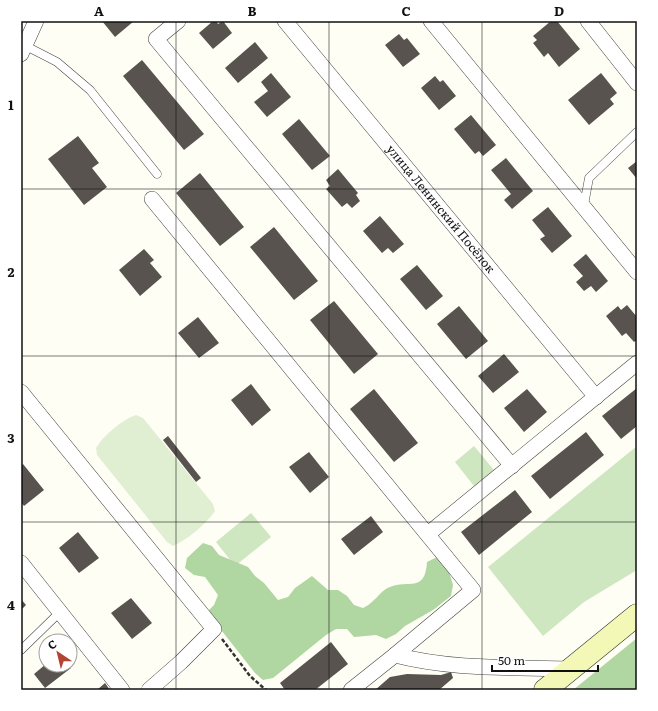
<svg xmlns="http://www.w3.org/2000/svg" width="658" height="711" font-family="Literata,serif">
<rect width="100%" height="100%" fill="#fefef5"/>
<path fill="#cee7c0" d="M474,446L494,470L474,486L455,462Z
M637,446V570L584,602L543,636L488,567Z
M251,513L271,537L235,566L216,542Z"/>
<path fill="#b0d6a1" d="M203,543L212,546L219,555L248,567L255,576L264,583L278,600L288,597L295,588L312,576L328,590H338L347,596L354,605L363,608C367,606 370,604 373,601C378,597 383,589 390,587C408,579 425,594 427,562L437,557L446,561L453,585L451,596L433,610L405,626L396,634L386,639L376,635L354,637L347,629H336L326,635L273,678L263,680L255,673L207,612L214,605L218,595L205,577L194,575L185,568L187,558Z
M637,638V690H573Z"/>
<path fill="#e0efd1" d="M136,415L143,418L213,504L215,511C206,524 187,540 173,546L167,542L97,455L96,448C103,436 123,419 136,415Z"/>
<path fill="#58534e" d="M102,21H134L115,37Z
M213,21H216L218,24L223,21L232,33L213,49L199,33Z
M551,21H557L580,49L559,67L548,53L544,57L533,43L537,40L533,36Z
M399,34L404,40L407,38L420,54L403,67L385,45Z
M255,42L268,58L238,83L225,68Z
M142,60L204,134L184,150L123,76Z
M271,73L291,97L267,117L254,102L268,91L261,82Z
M601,73L617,93L610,99L614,104L589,125L568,100Z
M435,76L440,82L443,80L456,96L439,110L421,88Z
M471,115L496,145L483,156L479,151L475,154L454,129Z
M299,119L330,156L312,170L282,134Z
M78,136L99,163L92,168L107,187L84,205L48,159Z
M506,158L533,191L512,209L504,200L511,194L491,170Z
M637,161V179L628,168Z
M338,169L358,193L356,195L360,201L352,208L347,203L342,207L326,189L330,186L326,180Z
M200,173L244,227L220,246L176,193Z
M548,207L572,236L552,253L540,239L545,236L532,220Z
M380,216L404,244L393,253L388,248L382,253L363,231Z
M274,227L318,281L294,300L250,247Z
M144,249L154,260L150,263L162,277L140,296L119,270Z
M586,254L608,281L596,292L591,286L584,291L576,282L583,276L573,265Z
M417,265L443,296L426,310L400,279Z
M334,301L378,354L354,374L310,320Z
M627,305L637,317V340L634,342L626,333L622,336L606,316L618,306L621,310Z
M459,306L488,341L466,359L437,324Z
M198,317L219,343L199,358L178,333Z
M504,354L519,372L493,393L478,376Z
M251,384L271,410L252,426L231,400Z
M637,388V426L621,439L602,416Z
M374,389L418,443L394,462L350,409Z
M527,389L547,412L524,432L504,408Z
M586,432L604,455L550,499L531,476Z
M168,436L201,478L196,482L163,440Z
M309,452L329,477L310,493L289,467Z
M23,464L44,490L24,506L21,502V466Z
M515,490L532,512L479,555L461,532Z
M371,516L383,532L354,555L341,539Z
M78,532L99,558L79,573L59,548Z
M131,598L152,623L132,639L111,613Z
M21,599L26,605L21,610Z
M331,642L348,664L315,690H285L280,683Z
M46,664L68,665L71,668L45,688L34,674Z
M451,672L453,678L439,690H375L390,677L407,674L441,675Z
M105,683L110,690H97Z"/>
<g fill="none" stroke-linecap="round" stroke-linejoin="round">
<g stroke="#434343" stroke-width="9">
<path id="lane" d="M24,45L57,62L90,90L157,174
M584,205L589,178L637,132
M21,650L60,612"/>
</g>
<g stroke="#434343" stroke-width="16">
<g id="street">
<path d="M178,21L156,39L512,466"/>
<path id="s1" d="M285,21L596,397"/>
<path d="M431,21L637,272"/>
<path d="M588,21L637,83"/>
<path d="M21,54L36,21"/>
<path d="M152,199L473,590L395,655"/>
<path d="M21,392L214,629L181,662L149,690"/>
<path d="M428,534L637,363"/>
<path d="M21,563L122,690"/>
<path d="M351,690L395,655C452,670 513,667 572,669"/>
</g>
</g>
<g stroke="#323232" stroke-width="23">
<path id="secondary" d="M545,690L637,615"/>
</g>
<path stroke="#323232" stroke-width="2.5" stroke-dasharray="4 2" stroke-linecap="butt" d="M222,639L250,676L266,690"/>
<use href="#lane" stroke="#fff" stroke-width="8"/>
<use href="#street" stroke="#fff" stroke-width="15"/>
<use href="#secondary" stroke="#f4f8b6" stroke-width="22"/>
</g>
<path fill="none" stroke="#101010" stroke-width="1" stroke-opacity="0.55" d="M176,21V690M329,21V690M482,21V690M21,189H637M21,356H637M21,522H637"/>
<g text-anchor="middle" stroke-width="4" stroke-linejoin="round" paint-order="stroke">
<g font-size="12" fill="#101010" stroke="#fff">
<text dy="4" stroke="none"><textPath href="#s1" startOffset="244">улица Ленинский Посёлок</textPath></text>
</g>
</g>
<rect width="658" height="711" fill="none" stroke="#ffffff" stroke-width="44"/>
<g transform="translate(58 653) rotate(325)"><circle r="19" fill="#ffffff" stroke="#9f9f9f"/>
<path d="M0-3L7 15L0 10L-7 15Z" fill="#b54334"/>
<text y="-6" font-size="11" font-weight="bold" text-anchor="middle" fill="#101010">С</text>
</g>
<path d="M492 665v6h106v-6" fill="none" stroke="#101010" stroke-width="2"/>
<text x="498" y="665" font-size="12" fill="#101010" stroke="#ffffff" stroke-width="3" paint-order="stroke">50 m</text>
<rect x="22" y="22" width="614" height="667" fill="none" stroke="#101010" stroke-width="1.5"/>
<g font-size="13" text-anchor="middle" font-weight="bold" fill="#101010">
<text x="99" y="16">A</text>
<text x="252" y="16">B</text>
<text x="406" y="16">C</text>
<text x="559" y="16">D</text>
<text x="11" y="110">1</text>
<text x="11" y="277">2</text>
<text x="11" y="443">3</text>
<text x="11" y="610">4</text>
</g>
</svg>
